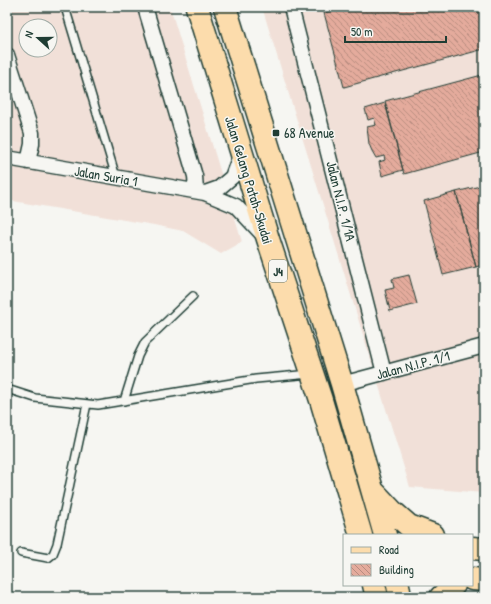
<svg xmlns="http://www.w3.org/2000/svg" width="491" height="604" font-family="'Patrick Hand',sans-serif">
<defs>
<pattern id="building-back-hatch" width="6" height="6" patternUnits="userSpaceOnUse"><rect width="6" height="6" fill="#e4ab9c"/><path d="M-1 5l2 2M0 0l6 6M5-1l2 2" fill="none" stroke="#b88c80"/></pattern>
</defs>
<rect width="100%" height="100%" fill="#f6f6f2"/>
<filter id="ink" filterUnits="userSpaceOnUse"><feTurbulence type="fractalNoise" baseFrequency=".025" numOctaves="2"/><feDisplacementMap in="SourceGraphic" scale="8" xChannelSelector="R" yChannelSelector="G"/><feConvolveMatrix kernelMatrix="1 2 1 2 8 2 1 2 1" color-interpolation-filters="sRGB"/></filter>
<g filter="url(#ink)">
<path fill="#f1e0d8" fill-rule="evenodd" d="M7,7H170L242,242L221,254L183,231L154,225L7,200ZM26,26H50V50H26Z
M262,7H484V493L410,487Z"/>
<path fill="url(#building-back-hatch)" stroke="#1f3d34" d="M347,7H484V49L344,87L324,13Z
M482,75L484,84V152L404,174L385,101Z
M385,103L403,170L382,176L379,162L385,160L384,156L376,158L372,151L369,144L367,127L376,125L374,118L368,120L365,109Z
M484,185V264L476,267L456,192Z
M456,192L476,267L443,275L424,201Z
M409,275L417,304L390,311L385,290L394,288L392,279Z"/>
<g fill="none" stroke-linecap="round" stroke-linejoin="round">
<g stroke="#1f3d34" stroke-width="10">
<path id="service" d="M65,7L116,177
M7,389L35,398L98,405L256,379L310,374
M124,401L138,356L145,342L193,296
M21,553L48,558L53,554L57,544L87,404"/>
</g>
<g stroke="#1f3d34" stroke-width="17">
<path id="minor" d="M145,7L195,176L196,191
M291,7L384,373
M7,55L32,133V144L28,162
M7,158L205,193L236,206L264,236
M205,193L219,188L232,177L241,153
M342,384L484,346"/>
</g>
<g stroke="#1f3d34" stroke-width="25">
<path id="primary" d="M197,7L268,239L321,400L361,535
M225,7L342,384L385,535
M375,493L393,512L409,526L433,535
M472,548L484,549
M472,579L484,580
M374,585L377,597
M398,585L400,597
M441,597L454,585"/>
</g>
<use href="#service" stroke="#f6f6f2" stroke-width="7"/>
<use href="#minor" stroke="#f6f6f2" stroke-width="14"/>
<use href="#primary" stroke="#fcdcac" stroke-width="22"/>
</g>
</g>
<rect fill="#1f3d34" stroke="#f6f6f2" stroke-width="1.5" x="272" y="129" width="8" height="8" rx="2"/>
<g text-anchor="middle" stroke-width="3" stroke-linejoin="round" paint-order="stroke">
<rect fill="#f6f6f2" stroke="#60746d" stroke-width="1" x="269" y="260" width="18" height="22" rx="3"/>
<g font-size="13" font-weight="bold" fill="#1f3d34">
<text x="278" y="276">J4</text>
</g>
<g font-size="14" fill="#1f3d34" stroke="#f6f6f2" text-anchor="start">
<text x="284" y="138">68 Avenue</text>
</g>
<g font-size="14" fill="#1f3d34" stroke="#f6f6f2">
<text transform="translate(106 176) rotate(10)" y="5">Jalan Suria 1</text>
<text transform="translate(249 180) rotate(73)" y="5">Jalan Gelang Patah-Skudai</text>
<text transform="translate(341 201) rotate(76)" y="5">Jalan N.I.P. 1/1A</text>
<text transform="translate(413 365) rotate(-15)" y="5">Jalan N.I.P. 1/1</text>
</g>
</g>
<rect width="491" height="604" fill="none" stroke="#f6f6f2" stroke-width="24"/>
<rect x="12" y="12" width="467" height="580" fill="none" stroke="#1f3d34" stroke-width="1.5" filter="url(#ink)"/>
<rect x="343" y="534" width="130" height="52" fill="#f6f6f2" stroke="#a0aca6"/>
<rect x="351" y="547" width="20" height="6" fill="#fcdcac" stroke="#a0aca6"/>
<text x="379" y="554" font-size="12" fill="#1f3d34">Road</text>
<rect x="351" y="564" width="20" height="12" fill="url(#building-back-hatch)" stroke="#a0aca6"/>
<text x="379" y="574" font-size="12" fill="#1f3d34">Building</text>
<g transform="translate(38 38) rotate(291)"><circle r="19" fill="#f6f6f2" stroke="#a0aca6"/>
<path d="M0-3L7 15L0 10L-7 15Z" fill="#1f3d34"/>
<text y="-6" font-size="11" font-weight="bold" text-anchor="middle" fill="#1f3d34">N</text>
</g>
<path d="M345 36v6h101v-6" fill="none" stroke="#1f3d34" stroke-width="2"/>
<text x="351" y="36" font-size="12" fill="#1f3d34" stroke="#f6f6f2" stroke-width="3" paint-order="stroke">50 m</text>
</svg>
